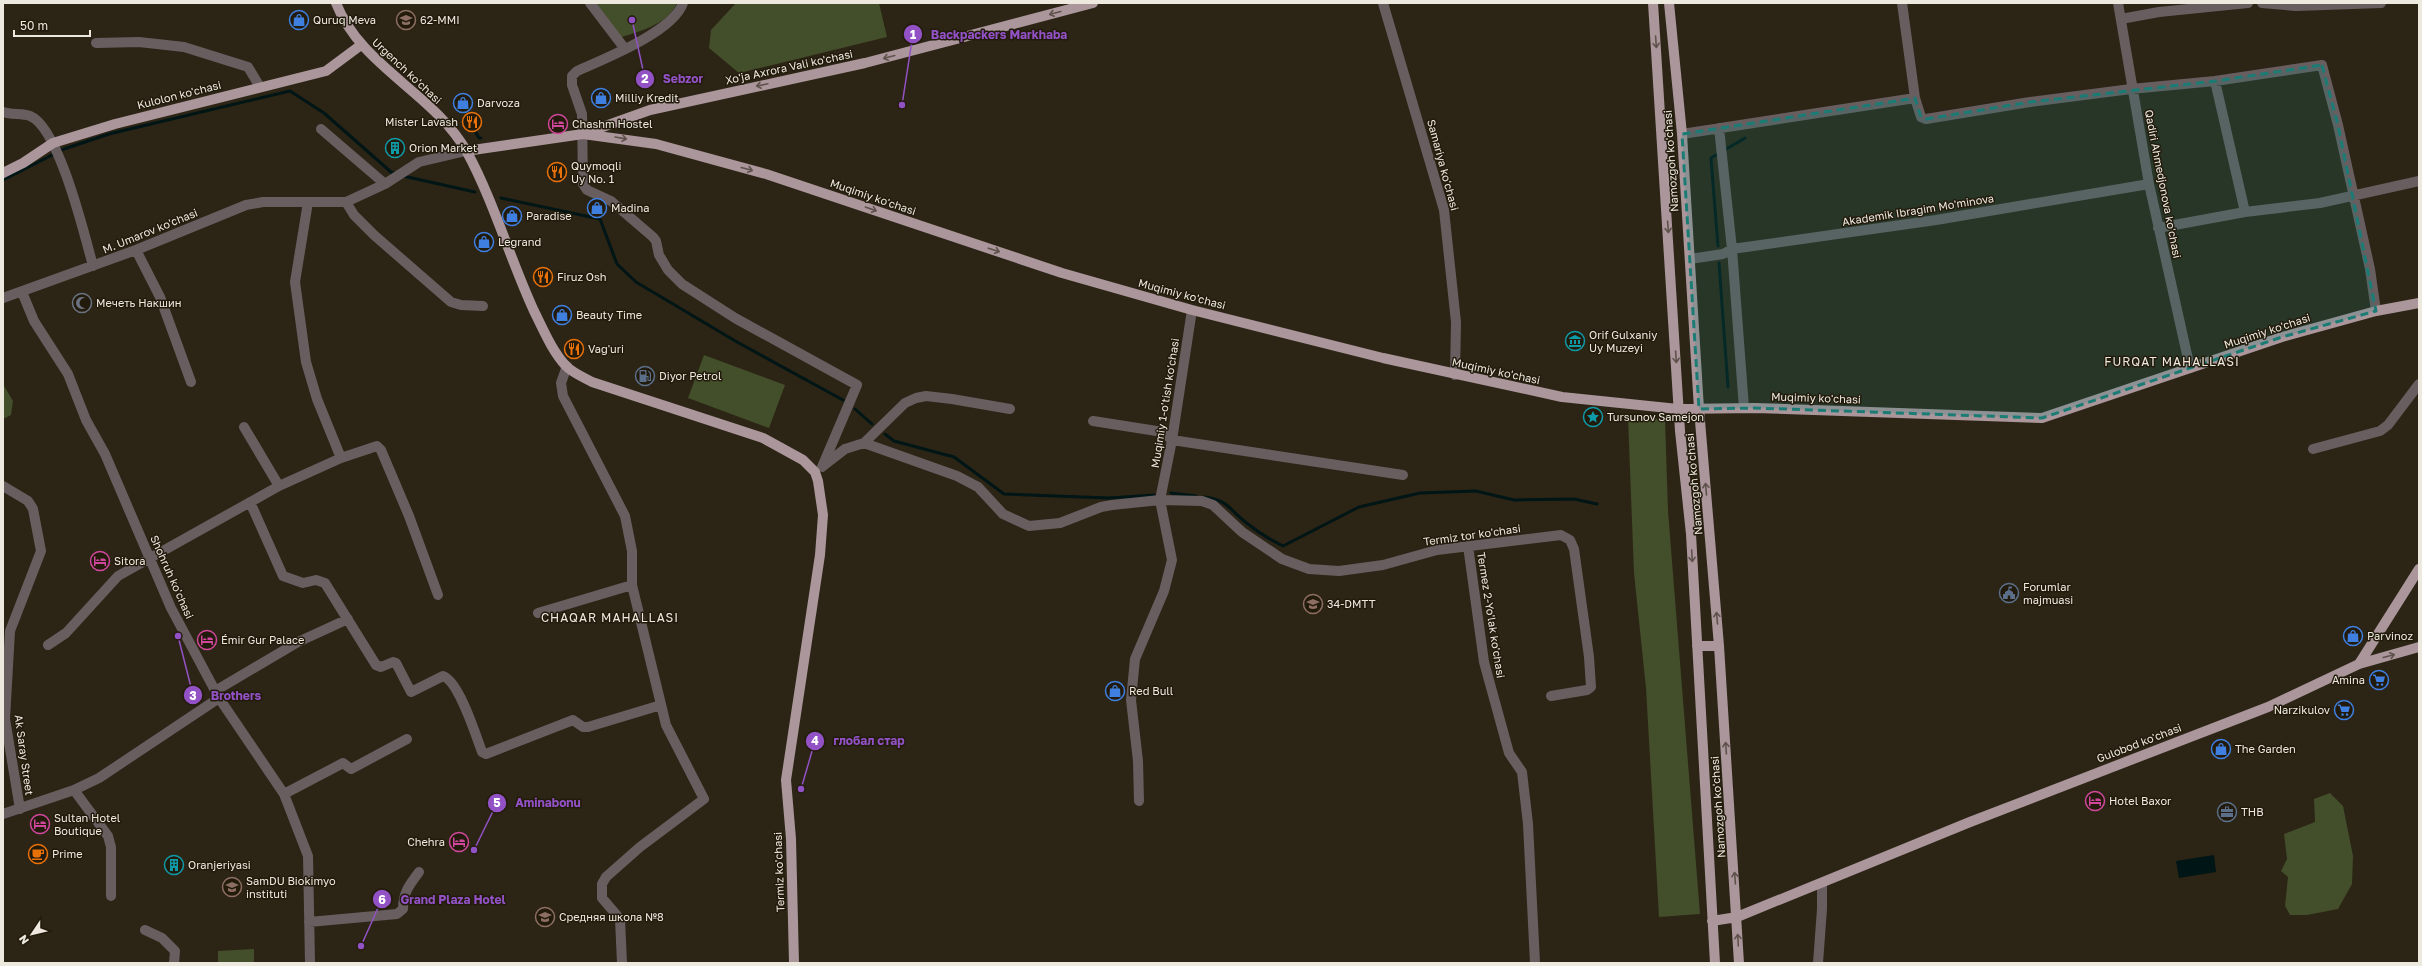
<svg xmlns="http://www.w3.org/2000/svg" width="2422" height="966" font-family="'Golos Text',sans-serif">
<rect width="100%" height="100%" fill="#2c2515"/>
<path fill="#434e2a" d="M590,3H677C666,26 639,31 616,39Z
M736,3H879L887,37L739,73L709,48L711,30Z
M704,355L785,385L769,428L688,398Z
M3,384L13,401L11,415L3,419Z
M1628,418L1665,419L1668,511L1700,914L1659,917L1646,688L1634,573Z
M2330,793L2343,806L2353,856L2352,884L2338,909L2307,915H2290L2285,906L2288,877L2281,871L2287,859L2284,834L2315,822L2314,799Z
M254,949V963H218V951Z"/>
<path fill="#001515" d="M2214,855L2216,872L2179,878L2176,861Z"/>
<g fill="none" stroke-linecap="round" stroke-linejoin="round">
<path stroke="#001515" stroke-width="3" d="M475,131L479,138H481
M403,176L475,192
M3,180L64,149L109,134L290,91L324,113L391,172L396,174
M501,198L600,219L617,264L636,282L737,342L843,400
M1718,246L1711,158L1745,138
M1719,263L1728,387
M855,409L872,424
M885,434L894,441L954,457L1004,494L1109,498L1154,495
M1171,493L1196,496
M1204,497C1228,499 1231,512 1248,524C1259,533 1271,540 1283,546L1359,507L1420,493L1476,491L1514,500L1574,499L1597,504"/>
<path stroke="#685e60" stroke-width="10" d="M590,3L625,49
M683,3C673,32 604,59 577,71L572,76V85L582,114L583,184L587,190L611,201L653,237L656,241L659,255L668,270L682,284L735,318L857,385L822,467
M1383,3L1444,210L1456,322L1455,375
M1902,3L1915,98
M2118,3L2149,184L2190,368
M2262,3L2296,6L2381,3
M2121,19L2159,12L2248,3
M96,43L139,42L184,47L248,67L260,87
M2215,81L2245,212
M3,112C12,115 22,113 30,116C59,127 85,237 93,266
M1719,128L1732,249L1744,408
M321,129L385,184
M1682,134L1915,98L1921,117L1926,119L2030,102L2131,89L2215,81L2322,65L2338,125L2370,269L2376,311
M346,202L354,215L374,235L451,302L461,305L483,306
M2158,228L2245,212L2320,203L2419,181
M136,250L160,297L191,382
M1690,259L1723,254L1732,249L1936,220L2149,184
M22,292L34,321L68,374L86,420L105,454L171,608L219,698L284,794L308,856L310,963
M3,298L136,250L246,205L263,202H346L385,184L419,162L466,151
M567,366L561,383L563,396L625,516L632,551V585L666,725L704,799L640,847L606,877L602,884V898L620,919L622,963
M1093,421L1163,432L1172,440L1403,475
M244,427L279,486
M864,443L957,476L978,487L1003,514L1029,526L1060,523L1101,507L1112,505L1160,500L1202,501L1213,505L1242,532L1282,559L1309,569L1339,571L1383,565L1437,550L1561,535L1570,540L1574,549L1589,657L1591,687L1587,690L1551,696
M2313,449L2380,431L2388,425L2419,384
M341,458L377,446L381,450L409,516L438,595
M823,466L845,449L864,443L905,403L916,398L926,396L952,399L1010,409
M3,486L28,501L33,509L41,551L10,631L5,719L20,809
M250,502L283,576L303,583L316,580L325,583L376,665L381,667L393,662L396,663L411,692L443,676C459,681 476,736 482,752L486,754L573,720L583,727H588L661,705
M1468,546L1484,662L1509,753L1522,772L1528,824L1535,963
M538,613L632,585
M48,645L66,633L118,576L279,486L341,458L317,399L306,362L295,282L308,202
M215,691L298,642L348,619
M74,790L108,836L111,847V896
M284,794L343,763L351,769L407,739
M1139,801L1138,761L1131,700L1135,659L1164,591L1172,560L1160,500L1172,440L1192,310
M3,814L74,790L99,778L219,698
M309,922L397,914L403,909C403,892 410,884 419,872
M145,930L162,938L175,951L174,963
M1818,963L1822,909V883"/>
<path stroke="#aa969b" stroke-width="10" d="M336,3C361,67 434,93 467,152C494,202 510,259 534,311C543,329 552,351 566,366C573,373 583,377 592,382L763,438L803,460L815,472L818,481L823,515L820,555L786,780L791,839L794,963
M1653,3L1680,431L1691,534L1715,963
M1669,3L1682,134L1699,409L1719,646L1739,963
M583,134L656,144L766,174L1062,273L1192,310L1383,358L1562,397L1678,409L1755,408L2042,418L2282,337L2376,311L2419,303
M466,151L583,134L650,110L865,63L1093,3
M3,173L23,163L53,143L115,124L326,71L361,45
M1697,646H1719
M2359,664L2419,569
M1712,921L1737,917L1970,822L2268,707L2359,664L2419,647"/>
</g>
<defs><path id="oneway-shaft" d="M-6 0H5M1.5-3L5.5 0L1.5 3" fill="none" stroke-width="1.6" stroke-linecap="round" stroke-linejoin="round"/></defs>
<g stroke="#5f524c">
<use href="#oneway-shaft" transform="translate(1055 13) rotate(165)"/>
<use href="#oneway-shaft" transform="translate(1656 42) rotate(86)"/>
<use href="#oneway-shaft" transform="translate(889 57) rotate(165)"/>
<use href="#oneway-shaft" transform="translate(762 85) rotate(168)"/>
<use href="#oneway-shaft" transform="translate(621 138) rotate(10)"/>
<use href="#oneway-shaft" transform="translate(747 169) rotate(15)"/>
<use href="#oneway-shaft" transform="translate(871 209) rotate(19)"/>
<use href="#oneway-shaft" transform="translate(1668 227) rotate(86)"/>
<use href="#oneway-shaft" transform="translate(994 250) rotate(18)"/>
<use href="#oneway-shaft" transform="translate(1676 357) rotate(86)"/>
<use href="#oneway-shaft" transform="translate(1706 489) rotate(-95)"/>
<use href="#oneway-shaft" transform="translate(1692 556) rotate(87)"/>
<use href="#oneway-shaft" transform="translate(1717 618) rotate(-95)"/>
<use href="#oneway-shaft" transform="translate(2389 656) rotate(-15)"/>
<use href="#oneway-shaft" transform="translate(1726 748) rotate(-94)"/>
<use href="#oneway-shaft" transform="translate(1735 878) rotate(-94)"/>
<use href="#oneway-shaft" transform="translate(1738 940) rotate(-93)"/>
</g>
<path fill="#1a7c74" fill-opacity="0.2" stroke="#1a7c74" stroke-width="3" stroke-dasharray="8 5" stroke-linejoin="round" d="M2322,65L2338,125L2376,311L2282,337L2042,418L1755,408L1699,409L1682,134L1915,98L1921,117L1926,119L2030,102L2215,81Z"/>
<defs>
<g id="shop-ring" transform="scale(1)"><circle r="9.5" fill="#221b0c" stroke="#3f7fe0" stroke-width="1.5"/><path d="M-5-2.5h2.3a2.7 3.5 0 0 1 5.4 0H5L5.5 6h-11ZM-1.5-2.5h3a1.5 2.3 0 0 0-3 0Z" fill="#3f7fe0"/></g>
<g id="school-ring" transform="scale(1)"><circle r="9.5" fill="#221b0c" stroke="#8d6e63" stroke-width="1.5"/><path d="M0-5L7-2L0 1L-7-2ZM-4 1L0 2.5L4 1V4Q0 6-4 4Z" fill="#8d6e63"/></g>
<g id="restaurant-ring" transform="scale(1)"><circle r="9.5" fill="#221b0c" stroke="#e8710a" stroke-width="1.5"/><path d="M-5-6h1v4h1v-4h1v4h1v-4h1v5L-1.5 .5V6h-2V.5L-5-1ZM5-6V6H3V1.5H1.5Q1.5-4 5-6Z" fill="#e8710a"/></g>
<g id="hotel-ring" transform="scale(1)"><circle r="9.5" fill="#221b0c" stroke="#d1479c" stroke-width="1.5"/><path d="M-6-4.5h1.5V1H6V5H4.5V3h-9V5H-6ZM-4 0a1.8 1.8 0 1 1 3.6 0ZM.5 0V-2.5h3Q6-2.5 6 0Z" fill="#d1479c"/></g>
<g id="building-ring" transform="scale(1)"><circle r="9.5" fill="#221b0c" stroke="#0f9aa8" stroke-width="1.5"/><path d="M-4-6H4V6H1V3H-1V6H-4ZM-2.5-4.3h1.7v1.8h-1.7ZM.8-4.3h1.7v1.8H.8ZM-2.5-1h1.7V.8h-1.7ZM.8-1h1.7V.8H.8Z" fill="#0f9aa8"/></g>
<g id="mosque-ring" transform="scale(1)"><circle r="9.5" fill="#221b0c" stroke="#6b7280" stroke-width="1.5"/><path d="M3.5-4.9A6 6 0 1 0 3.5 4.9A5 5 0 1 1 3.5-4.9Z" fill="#6b7280"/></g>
<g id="museum-ring" transform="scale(1)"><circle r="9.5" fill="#221b0c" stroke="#0f9aa8" stroke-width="1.5"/><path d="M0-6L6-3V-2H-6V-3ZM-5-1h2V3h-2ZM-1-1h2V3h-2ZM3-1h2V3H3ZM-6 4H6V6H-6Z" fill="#0f9aa8"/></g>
<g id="fuel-ring" transform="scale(1)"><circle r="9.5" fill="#221b0c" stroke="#5c6f8a" stroke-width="1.5"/><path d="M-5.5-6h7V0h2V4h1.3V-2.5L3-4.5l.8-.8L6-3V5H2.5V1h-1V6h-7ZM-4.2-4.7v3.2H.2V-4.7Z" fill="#5c6f8a"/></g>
<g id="sight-ring" transform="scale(1)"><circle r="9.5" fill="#221b0c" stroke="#0f9aa8" stroke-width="1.5"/><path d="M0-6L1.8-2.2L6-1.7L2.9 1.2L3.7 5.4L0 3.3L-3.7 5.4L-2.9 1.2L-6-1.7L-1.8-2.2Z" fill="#0f9aa8"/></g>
<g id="civic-ring" transform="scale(1)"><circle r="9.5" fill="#221b0c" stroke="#5c6f8a" stroke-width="1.5"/><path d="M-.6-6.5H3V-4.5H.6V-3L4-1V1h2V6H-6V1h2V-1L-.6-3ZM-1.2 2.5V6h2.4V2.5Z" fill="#5c6f8a"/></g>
<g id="supermarket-ring" transform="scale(1)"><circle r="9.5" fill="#221b0c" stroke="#3f7fe0" stroke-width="1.5"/><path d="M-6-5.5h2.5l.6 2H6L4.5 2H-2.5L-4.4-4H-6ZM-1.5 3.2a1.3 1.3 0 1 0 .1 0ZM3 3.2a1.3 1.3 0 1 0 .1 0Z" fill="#3f7fe0"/></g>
<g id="office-ring" transform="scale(1)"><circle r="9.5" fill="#221b0c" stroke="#5c6f8a" stroke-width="1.5"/><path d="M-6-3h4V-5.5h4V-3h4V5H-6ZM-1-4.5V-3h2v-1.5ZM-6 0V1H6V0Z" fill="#5c6f8a"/></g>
<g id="cafe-ring" transform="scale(1)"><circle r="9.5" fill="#221b0c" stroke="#e8710a" stroke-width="1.5"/><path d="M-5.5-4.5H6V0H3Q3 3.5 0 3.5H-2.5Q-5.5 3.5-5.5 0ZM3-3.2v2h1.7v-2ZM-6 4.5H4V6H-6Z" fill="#e8710a"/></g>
<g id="university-ring" transform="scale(1)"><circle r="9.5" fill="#221b0c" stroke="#8d6e63" stroke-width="1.5"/><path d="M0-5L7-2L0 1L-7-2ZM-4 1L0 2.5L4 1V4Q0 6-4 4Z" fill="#8d6e63"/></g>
</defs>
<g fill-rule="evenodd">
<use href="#shop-ring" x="299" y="20"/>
<use href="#school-ring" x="406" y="20"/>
<use href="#shop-ring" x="601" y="98"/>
<use href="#shop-ring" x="463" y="103"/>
<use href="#restaurant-ring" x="472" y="122"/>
<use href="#hotel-ring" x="558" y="124"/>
<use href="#building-ring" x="395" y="148"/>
<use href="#restaurant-ring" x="557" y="172"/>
<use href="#shop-ring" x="597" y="208"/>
<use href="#shop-ring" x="512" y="216"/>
<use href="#shop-ring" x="484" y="242"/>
<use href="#restaurant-ring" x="543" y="277"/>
<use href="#mosque-ring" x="82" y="303"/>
<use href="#shop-ring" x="562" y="315"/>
<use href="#museum-ring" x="1575" y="341"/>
<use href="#restaurant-ring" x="574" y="349"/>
<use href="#fuel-ring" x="645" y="376"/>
<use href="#sight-ring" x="1593" y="417"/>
<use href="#hotel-ring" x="100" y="561"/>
<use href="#civic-ring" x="2009" y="593"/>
<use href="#school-ring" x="1313" y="604"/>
<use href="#shop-ring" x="2353" y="636"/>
<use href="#hotel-ring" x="207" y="640"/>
<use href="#supermarket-ring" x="2379" y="680"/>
<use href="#shop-ring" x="1115" y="691"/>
<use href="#supermarket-ring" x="2344" y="710"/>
<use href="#shop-ring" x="2221" y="749"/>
<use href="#hotel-ring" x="2095" y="801"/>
<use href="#office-ring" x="2227" y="812"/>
<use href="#hotel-ring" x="40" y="824"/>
<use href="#hotel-ring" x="459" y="842"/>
<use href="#cafe-ring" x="38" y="854"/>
<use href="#building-ring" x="174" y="865"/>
<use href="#university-ring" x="232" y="887"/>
<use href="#school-ring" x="545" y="917"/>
</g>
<g text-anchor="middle" stroke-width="3" stroke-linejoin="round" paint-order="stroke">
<g font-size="11" fill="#eee9df" stroke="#221b0c" text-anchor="start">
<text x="313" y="24">Quruq Meva</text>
<text x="420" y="24">62-MMI</text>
<text x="615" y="102">Milliy Kredit</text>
<text x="477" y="107">Darvoza</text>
<text x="458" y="126" text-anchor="end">Mister Lavash</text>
<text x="572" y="128">Chashm Hostel</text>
<text x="409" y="152">Orion Market</text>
<text x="571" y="170">Quymoqli<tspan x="571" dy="13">Uy No. 1</tspan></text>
<text x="611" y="212">Madina</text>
<text x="526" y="220">Paradise</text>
<text x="498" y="246">Legrand</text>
<text x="557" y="281">Firuz Osh</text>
<text x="96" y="307">Мечеть Накшин</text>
<text x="576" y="319">Beauty Time</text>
<text x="1589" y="339">Orif Gulxaniy<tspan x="1589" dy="13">Uy Muzeyi</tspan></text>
<text x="588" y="353">Vag'uri</text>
<text x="659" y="380">Diyor Petrol</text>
<text x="1607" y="421">Tursunov Samejon</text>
<text x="114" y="565">Sitora</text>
<text x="2023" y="591">Forumlar<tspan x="2023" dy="13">majmuasi</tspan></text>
<text x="1327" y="608">34-DMTT</text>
<text x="2367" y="640">Parvinoz</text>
<text x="221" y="644">Émir Gur Palace</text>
<text x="2365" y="684" text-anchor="end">Amina</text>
<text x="1129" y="695">Red Bull</text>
<text x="2330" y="714" text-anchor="end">Narzikulov</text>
<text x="2235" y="753">The Garden</text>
<text x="2109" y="805">Hotel Baxor</text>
<text x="2241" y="816">THB</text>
<text x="54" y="822">Sultan Hotel<tspan x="54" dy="13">Boutique</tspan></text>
<text x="445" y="846" text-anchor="end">Chehra</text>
<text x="52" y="858">Prime</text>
<text x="188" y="869">Oranjeriyasi</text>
<text x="246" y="885">SamDU Biokimyo<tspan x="246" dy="13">instituti</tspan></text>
<text x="559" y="921">Средняя школа №8</text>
</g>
<g font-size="11" fill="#eee9df" stroke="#221b0c">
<text transform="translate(789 67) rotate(-12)" y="4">Xo'ja Axrora Vali ko'chasi</text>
<text transform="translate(407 71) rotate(43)" y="4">Urgench ko'chasi</text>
<text transform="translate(179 95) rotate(-14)" y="4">Kulolon ko'chasi</text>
<text transform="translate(1671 161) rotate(-94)" y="4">Namozgoh ko'chasi</text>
<text transform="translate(1443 165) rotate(75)" y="4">Samariya ko'chasi</text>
<text transform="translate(2163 184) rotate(79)" y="4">Qadiri Ahmedjonova ko'chasi</text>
<text transform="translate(873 197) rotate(19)" y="4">Muqimiy ko'chasi</text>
<text transform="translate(1918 210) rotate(-9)" y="4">Akademik Ibragim Mo'minova</text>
<text transform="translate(150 231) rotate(-22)" y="4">M. Umarov ko'chasi</text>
<text transform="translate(1182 294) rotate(15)" y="4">Muqimiy ko'chasi</text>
<text transform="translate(2267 331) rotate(-18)" y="4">Muqimiy ko'chasi</text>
<text transform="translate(1496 371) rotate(12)" y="4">Muqimiy ko'chasi</text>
<text transform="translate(1816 398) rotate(2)" y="4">Muqimiy ko'chasi</text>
<text transform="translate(1165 403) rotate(-81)" y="4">Muqimiy 1-o'tish ko'chasi</text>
<text transform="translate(1694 484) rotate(-95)" y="4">Namozgoh ko'chasi</text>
<text transform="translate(1472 535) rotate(-8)" y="4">Termiz tor ko'chasi</text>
<text transform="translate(172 577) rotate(66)" y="4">Shohruh ko'chasi</text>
<text transform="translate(1491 615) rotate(81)" y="4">Termez 2-Yo'lak ko'chasi</text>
<text transform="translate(2139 743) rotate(-21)" y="4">Gulobod ko'chasi</text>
<text transform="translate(24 755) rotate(82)" y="4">Ak Saray Street</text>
<text transform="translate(1718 807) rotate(-94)" y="4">Namozgoh ko'chasi</text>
<text transform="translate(779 872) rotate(-92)" y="4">Termiz ko'chasi</text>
</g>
<g font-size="12" letter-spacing="1" fill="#eee9df" stroke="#221b0c">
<text x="2172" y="366">FURQAT MAHALLASI</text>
<text x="610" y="622">CHAQAR MAHALLASI</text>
</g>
</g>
<path fill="none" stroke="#9252c5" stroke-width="1.5" d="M902 105L913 34M632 20L645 79M178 636L193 695M801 789L815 741M474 850L497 803M361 946L382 899"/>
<g fill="#9252c5" stroke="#221b0c" stroke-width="1.5">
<circle cx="902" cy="105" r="4"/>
<circle cx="632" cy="20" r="4"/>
<circle cx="178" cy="636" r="4"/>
<circle cx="801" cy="789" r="4"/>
<circle cx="474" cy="850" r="4"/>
<circle cx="361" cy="946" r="4"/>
<circle cx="913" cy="34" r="10"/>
<circle cx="645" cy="79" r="10"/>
<circle cx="193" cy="695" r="10"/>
<circle cx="815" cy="741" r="10"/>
<circle cx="497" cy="803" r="10"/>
<circle cx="382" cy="899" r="10"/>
</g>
<g font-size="12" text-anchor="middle" font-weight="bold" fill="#fff">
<text x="913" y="39">1</text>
<text x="645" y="83">2</text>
<text x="193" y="700">3</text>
<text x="815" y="745">4</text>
<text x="497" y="807">5</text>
<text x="382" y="904">6</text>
</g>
<g font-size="12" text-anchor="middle" font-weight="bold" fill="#9252c5" stroke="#221b0c" stroke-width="3" stroke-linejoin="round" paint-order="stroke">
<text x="999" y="39">Backpackers Markhaba</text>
<text x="683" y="83">Sebzor</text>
<text x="236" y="700">Brothers</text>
<text x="869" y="745">глобал стар</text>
<text x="548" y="807">Aminabonu</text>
<text x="453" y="904">Grand Plaza Hotel</text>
</g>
<rect width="2422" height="966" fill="none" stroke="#eee9df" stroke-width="8"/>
<g transform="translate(32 934) rotate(235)" stroke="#221b0c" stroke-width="3" paint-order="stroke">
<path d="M0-3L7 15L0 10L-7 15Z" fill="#eee9df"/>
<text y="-6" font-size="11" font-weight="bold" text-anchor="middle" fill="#eee9df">N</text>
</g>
<path d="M14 30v6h76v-6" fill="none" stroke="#eee9df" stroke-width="2"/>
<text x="20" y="30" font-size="12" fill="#eee9df" stroke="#221b0c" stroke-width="3" paint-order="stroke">50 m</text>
</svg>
